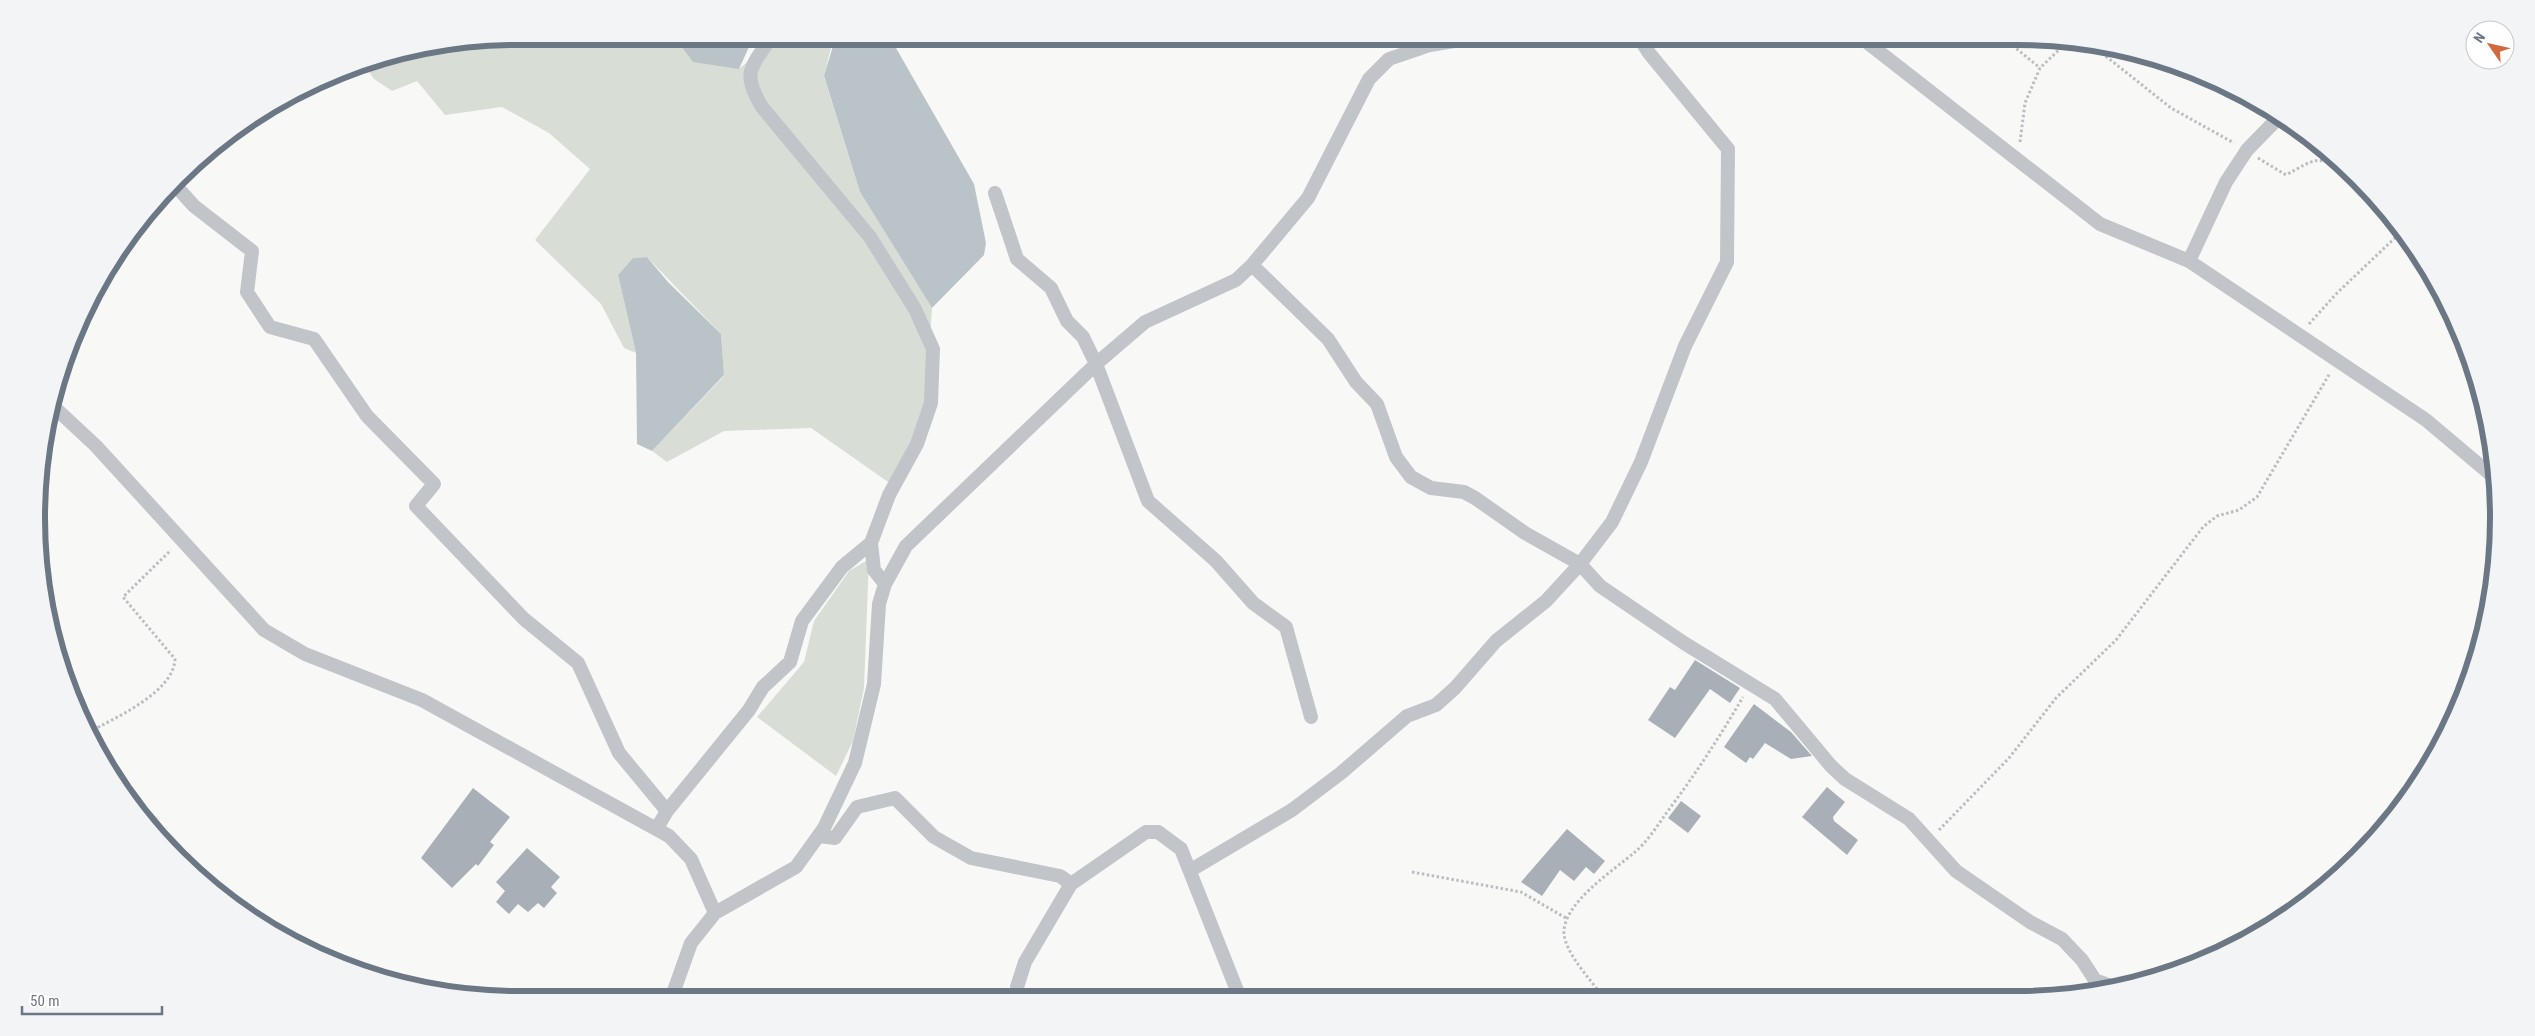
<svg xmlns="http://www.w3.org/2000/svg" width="2535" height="1036" font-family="'Roboto Condensed',sans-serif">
<rect width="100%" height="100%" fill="#f8f9f7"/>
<path fill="#d8ddd6" d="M518,36H674L739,69L778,36H827L833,39L824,77L860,192L932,308L924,425L891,484L811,428L724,431L667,462L652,451L724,376L721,334L647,257L633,258L618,275L636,353L624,348L601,304L535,240L590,169L549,133L502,107L445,115L417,81L392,91L374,79L362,62Z
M869,559L864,688L853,741L836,776L757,717L804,662L814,621L849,571Z"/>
<path fill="#bac3c8" d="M674,36H754L739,69L693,62Z
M836,36H900L896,48L974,184L986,243L984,255L932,308L860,192L824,76Z
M647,257L668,282L721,334L724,375L652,451L637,444L636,353L618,275L633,258Z"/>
<path fill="#a9afb6" d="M1695,660L1740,688L1730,703L1710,689L1675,738L1648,720L1670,687L1675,690Z
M1754,704L1791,732L1812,756L1791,759L1765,743L1753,759L1750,757L1746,763L1724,747Z
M1827,787L1845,802L1833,817L1834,821L1858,840L1847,855L1802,817Z
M473,788L510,817L490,842L494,845L478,866L476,864L452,888L421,858Z
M1681,801L1701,816L1688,833L1668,818Z
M1567,829L1605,861L1594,874L1586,867L1574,881L1560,870L1542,896L1521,882Z
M527,848L560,877L551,887L557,893L544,908L538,903L528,912L518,904L509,914L496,902L505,891L496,882Z"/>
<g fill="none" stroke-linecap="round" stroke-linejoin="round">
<path stroke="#bbbdc0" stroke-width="3" stroke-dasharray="2.5 2.5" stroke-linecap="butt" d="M2001,36L2040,68
M2098,50L2171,108L2234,143
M2020,142L2025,103L2040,68L2065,44
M2258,158L2286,175C2317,158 2316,155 2349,171
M2309,324L2337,293L2398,235L2402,229
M89,732C115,718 174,692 175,659L123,597L171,550
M1939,830L2009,758L2056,698L2116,640L2203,527L2217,516L2239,510L2257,497L2330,373
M1412,872L1521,892L1566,918
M1603,997C1591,980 1565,953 1564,933C1563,903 1614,870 1635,852C1649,840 1659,823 1670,808C1697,772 1720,736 1743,697"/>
<path stroke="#c1c4c8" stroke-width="14" d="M772,36C751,68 741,72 762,107L870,237L915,309L933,349L931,403L917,444L889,495L871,543L874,570L885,584
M1859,36L2100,224L2189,261L2426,420L2496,479
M176,186L194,206L252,251L247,292L270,327L314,339L367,416L434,484L416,506L524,619L578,663L619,753L667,811
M995,193L1017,259L1051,288L1067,321L1083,337L1096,364L1148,501L1216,561L1253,603L1286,627L1311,717
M2189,261L2226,182L2247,150L2280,116
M1252,265L1328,339L1356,382L1377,404L1396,457L1411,477L1431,488L1464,492L1475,498L1525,533L1580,564L1600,586L1684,643L1775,699L1831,766L1845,779L1909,819L1956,871L2030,922L2062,939L2082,960L2095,980L2111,986
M52,405L96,446L264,630L305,654L422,700L669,836L691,859L715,913
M657,828L667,811L749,710L763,687L790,662L802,621L842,567L871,543
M819,836L835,838L857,807L895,798L934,837L971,858L1060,876L1071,884
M1191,870L1292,810L1341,773L1407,716L1436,705L1455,688L1496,641L1546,601L1580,564L1612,522L1641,462L1685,346L1727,262L1728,149L1649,53L1638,36
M1018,998L1017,987L1025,962L1071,884L1146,832H1158L1181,849L1240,998
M671,999L691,943L715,913L796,867L824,828L855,763L874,684L879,604L885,584L906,546L1096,364L1145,322L1236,280L1252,265L1308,198L1369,79L1389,59L1430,45L1484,36"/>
</g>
<path d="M0 0H2535V1036H0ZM518 45H2017A473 473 0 0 1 2490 518V518A473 473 0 0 1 2017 991H518A473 473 0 0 1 45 518V518A473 473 0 0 1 518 45Z" fill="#f3f4f5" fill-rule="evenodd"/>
<path fill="none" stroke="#6b7784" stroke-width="6" d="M518 45H2017A473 473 0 0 1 2490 518V518A473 473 0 0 1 2017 991H518A473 473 0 0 1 45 518V518A473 473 0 0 1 518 45Z"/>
<g transform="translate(2490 45) rotate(304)"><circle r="24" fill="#ffffff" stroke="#c4c9ce"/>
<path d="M0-4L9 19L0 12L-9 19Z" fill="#d26a3d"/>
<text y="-8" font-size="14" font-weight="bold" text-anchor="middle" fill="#6b7784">N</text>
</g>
<path d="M22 1006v8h140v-8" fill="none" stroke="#6b7784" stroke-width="2.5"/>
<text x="30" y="1006" font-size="15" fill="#6b7784" stroke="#ffffff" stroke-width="4" paint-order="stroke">50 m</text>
</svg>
